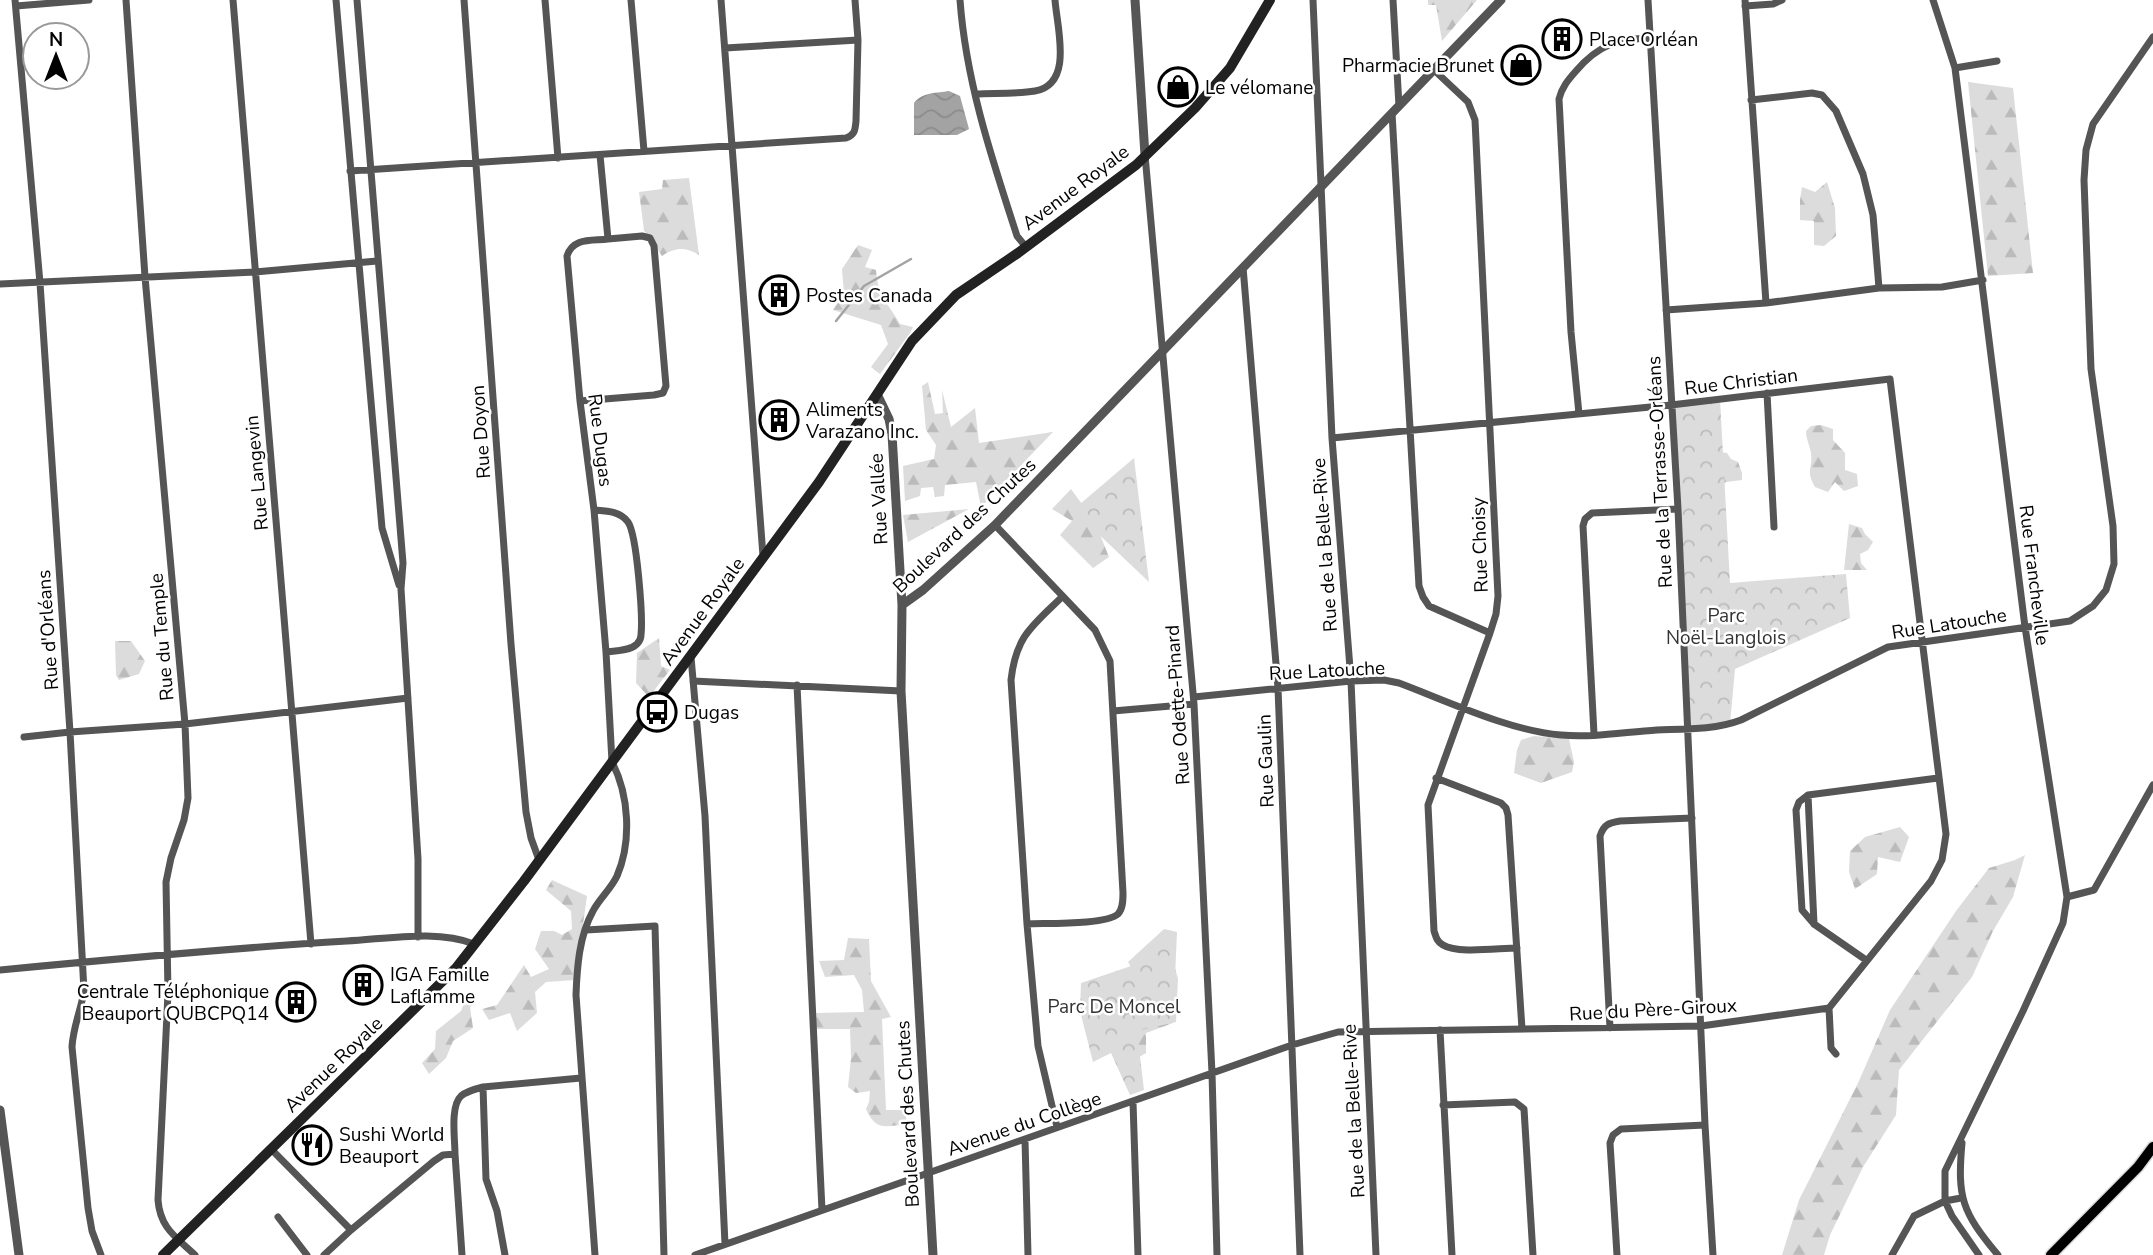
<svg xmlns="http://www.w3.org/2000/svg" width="2153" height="1255" font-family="'Nunito Sans',sans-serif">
<defs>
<pattern id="forest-firs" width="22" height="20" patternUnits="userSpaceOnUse" patternTransform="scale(1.75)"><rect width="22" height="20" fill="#dcdcdc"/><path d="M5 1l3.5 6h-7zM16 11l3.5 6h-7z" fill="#bbb"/></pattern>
<pattern id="park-crowns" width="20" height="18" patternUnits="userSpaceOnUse" patternTransform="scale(1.75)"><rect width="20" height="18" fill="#dcdcdc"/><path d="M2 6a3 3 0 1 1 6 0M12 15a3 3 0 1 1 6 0" fill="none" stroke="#bbb"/></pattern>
<pattern id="water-waves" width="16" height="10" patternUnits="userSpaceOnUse" patternTransform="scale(1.75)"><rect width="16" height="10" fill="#a3a3a3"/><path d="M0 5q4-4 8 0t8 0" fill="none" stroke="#8b8b8b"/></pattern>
</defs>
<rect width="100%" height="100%" fill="#fff"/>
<path fill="url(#forest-firs)" d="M1428,0H1477L1442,41L1436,5H1428Z
M1968,82L2013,88L2033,273L1988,276Z
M689,178L699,255C685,247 676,247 662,256L644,230L639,192L662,189L663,180Z
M1827,182L1835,208L1836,236L1824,246L1814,245V221L1800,220V200L1802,187L1815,192Z
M858,245L872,250L865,267L876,270C878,297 888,303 900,324L913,327L910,333L880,374L871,367L888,344L881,325L833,310L844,294L842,269Z
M928,382L935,414L943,413L942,390L951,427L975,408L979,443L1053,432L981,507L976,482L945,485L944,496L935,497L933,487L921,488L920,496L905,501L903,466L934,459L936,445L926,430L922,386Z
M1821,425L1833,429V440L1845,453V470L1857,474L1858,486L1844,491L1835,482L1828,492L1815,487C1805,469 1813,470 1811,453C1810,445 1806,440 1806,431L1811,426Z
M1720,452L1727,453L1731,459L1738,462L1742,473V480L1726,482L1716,489Z
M1071,489L1095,522L1109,557L1093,568L1060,535L1072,521L1052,509Z
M969,509L908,542L903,515Z
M1849,524L1862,528L1865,534L1873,542L1868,550L1860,554L1861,563L1867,570H1844Z
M659,638L661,666L670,670L649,697L636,683L637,653Z
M115,641H131L145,661L139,674L119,680L116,675Z
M1534,736L1569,739L1574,762L1572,772L1541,783L1514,773L1517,750L1521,740Z
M1900,827L1909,837L1900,862L1878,857L1877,874L1855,889L1849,872L1850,851L1865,837Z
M2025,855L2013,897L1993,931L1972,977L1899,1070L1896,1115L1863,1167L1830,1235L1824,1255H1782L1799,1200L1858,1083L1890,1010L1956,911L1989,868L2015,860Z
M552,880L587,896L575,980L546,982L535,992L537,1013L517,1031L510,1013L489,1020L482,1009L497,1005L524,965L531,977L549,969L535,949L541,931H554L562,935L572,929L571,911L546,890Z
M1164,929L1177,932L1173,1023L1146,1033V1053L1136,1059L1129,1043L1152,1003L1128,962Z
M848,938L869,939L871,981L891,1017L882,1019L886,1110H905L907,1124C886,1126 876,1132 866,1109L869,1102L870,1091L856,1093L848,1087L851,1058L850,1029H815V1013L864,1012L862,990L854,975L825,977L819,961L844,960Z
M468,993L475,1004L470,1007L473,1028L453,1041L446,1058L429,1074L422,1063L435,1049L436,1031L461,1011Z"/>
<path fill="url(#park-crowns)" d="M1720,399L1730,583L1846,574L1850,618L1735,669L1730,724L1689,729L1671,405Z
M1134,458L1149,582L1073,510Z
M1161,943H1168L1178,979L1176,1022L1137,1031L1144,1090L1130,1095L1111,1053L1093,1062L1080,1011L1081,983L1131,966Z"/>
<path fill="url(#water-waves)" d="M949,91L960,96L969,129L957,135H914V103C922,92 937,93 949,91Z"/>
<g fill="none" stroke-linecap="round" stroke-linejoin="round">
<path stroke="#a3a3a3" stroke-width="2.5" d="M836,321L864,286L911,259"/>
<g stroke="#dbdbdb" stroke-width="13">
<path id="primary" d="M2051,1255L2138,1167L2153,1147"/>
</g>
<path stroke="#555" stroke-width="7" d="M15,0L40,283L70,732L84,991C81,1010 73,1027 72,1047L88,1208L92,1231L101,1255
M126,0L145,277L185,724L188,798L184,820L171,858L166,882L168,993L158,1200C160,1228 176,1237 195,1255
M233,0L311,944
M336,0L382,528L399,585
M357,0L403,563L401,589L418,859V937
M464,0L511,644L526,812L531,838L539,860
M545,0L558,158
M631,0L644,151
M721,0L763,556
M960,0C966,82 992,159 1017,236L1026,247
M1313,0L1332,438L1351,681L1376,1255
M1393,0L1399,106
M1648,0L1678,509L1705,1125L1713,1255
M1745,0L1766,303
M1933,0L1955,68L2025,627L2067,897L2063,923L2023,1011L1945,1171V1201L1952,1216L1979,1255
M16,6L89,0
M1745,6L1773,4L1782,0
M725,48L858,40
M1955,68L1997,61
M1434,70L1468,102L1475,120L1498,596L1496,614L1490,633L1428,805L1434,931C1436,937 1437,942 1443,945C1457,954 1499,948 1517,948
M975,94C995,93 1016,94 1035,91C1074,84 1057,28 1055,0
M1751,100L1812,93L1822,95L1836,111L1863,174L1873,215L1879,288
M1392,113L1419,586L1423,597L1429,606L1490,633
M1145,155L1194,704L1212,1073L1217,1255
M350,171L846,138C855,135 855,130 856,121L858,40L855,0
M1243,267L1278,688L1300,1255
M0,284L255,272L377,261
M1666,310L1766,303L1879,288L1942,287L1983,280
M1767,393L1774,527
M580,401L654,395L663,393L666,386L654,246L650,238L642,236L608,239
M1579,414L1571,332L1559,99C1562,87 1568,80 1576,71C1598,45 1617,39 1650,38
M594,510C606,511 620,511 628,522C637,535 643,617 641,635C641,638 640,641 637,644C630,651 615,651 606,652
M995,525L1095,630L1110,661L1123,893C1123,900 1123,909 1118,914C1106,925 1045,923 1027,924
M691,657L705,816L725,1244
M693,681L901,691
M797,685L822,1210
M1194,697L1351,681L1384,680L1399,683C1447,701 1510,731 1561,735C1592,738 1625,732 1657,730C1684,729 1715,730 1741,720L1888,647L2070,621L2093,606L2106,590L2114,564L2113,526L2091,369L2084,180L2086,150L2093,124L2153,37
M1113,711L1194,704
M1594,734L1583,526L1585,519L1592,513L1678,509
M24,737L70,732L185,724L408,698
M1436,778L1501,803L1506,808L1508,815L1522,1029
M1808,795L1814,924
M2067,897L2094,890L2153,785
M586,930L655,926L664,1255
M1866,960L1814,924L1802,910L1796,810L1799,802L1808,795L1938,778
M0,970C115,959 231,948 347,941C386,939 438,929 474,944
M1829,1008L1831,1048L1836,1054
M1610,1028L1600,836C1604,824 1609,823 1620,821L1692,818
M1440,1030L1452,1255
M483,1087L486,1179L497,1211L505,1255
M1133,1102L1138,1255
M1443,1105L1515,1102L1524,1109L1533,1255
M1057,1127L1038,1046L1027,924L1011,680C1016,636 1032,626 1062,597
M1025,1140L1028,1255
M1962,1143C1957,1198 1962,1212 1998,1255
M271,1149L351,1230
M455,1154L462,1255
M278,1217L307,1255
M324,1255L351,1230L434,1161L443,1155L455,1154C455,1139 450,1106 461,1096C467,1091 475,1089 483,1087L581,1078
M595,1255L576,995C577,968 579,936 593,911C599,899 611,889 617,876C632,841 629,795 612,762L606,652L594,510L580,401L567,256C573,237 592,241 608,239L600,155
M695,1255L1292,1045L1338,1032L1701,1026L1829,1008L1931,881L1942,860L1946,834L1890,379L1671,405L1332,438
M1617,1255L1610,1143L1613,1135L1621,1129L1705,1125
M1892,1255L1914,1216L1945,1201L1961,1198"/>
<path stroke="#555" stroke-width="9" d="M1135,0L1145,155
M877,394L889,419L892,434L902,605L901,691L933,1255
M902,605L923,590L995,525L1501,0
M0,1110L19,1255"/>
<path stroke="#222" stroke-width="10" d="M163,1255L456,968L524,881L819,482L912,341L956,295L1018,253L1136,165L1195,108L1230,68L1270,0"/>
<use href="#primary" stroke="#000" stroke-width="10"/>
</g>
<defs>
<g id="building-ring" transform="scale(2.0125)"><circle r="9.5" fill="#fff" stroke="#000" stroke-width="1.5"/><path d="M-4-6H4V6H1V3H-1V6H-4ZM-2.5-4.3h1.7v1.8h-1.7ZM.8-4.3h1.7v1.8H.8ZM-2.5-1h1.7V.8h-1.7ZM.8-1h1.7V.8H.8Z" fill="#000"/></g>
<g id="shop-ring" transform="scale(2.0125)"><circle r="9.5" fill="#fff" stroke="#000" stroke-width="1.5"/><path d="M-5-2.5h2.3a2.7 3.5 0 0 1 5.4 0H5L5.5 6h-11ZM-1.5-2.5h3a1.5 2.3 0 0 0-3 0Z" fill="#000"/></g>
<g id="bus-ring" transform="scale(2.0125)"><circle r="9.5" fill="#fff" stroke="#000" stroke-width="1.5"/><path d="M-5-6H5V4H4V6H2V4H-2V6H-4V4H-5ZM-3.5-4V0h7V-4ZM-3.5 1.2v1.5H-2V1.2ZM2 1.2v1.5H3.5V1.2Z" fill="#000"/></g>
<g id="restaurant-ring" transform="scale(2.0125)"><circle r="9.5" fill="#fff" stroke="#000" stroke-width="1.5"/><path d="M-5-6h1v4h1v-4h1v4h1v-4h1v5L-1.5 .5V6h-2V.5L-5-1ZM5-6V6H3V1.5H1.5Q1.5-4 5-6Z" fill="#000"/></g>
</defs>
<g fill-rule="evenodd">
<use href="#building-ring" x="1562" y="39"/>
<use href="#shop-ring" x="1521" y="65"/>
<use href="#shop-ring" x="1178" y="87"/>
<use href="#building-ring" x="779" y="295"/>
<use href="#building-ring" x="779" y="420"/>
<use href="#bus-ring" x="657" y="712"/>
<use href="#building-ring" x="363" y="985"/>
<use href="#building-ring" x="296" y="1002"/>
<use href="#restaurant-ring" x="312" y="1145"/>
</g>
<g text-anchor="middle" stroke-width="5" stroke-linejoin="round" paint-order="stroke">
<g font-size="19" fill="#000" stroke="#fff" text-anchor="start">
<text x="1589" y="46">Place Orléan</text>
<text x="1494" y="72" text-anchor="end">Pharmacie Brunet</text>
<text x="1205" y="94">Le vélomane</text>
<text x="806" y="302">Postes Canada</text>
<text x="806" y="416">Aliments<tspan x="806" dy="22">Varazano Inc.</tspan></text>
<text x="684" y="719">Dugas</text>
<text x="390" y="981">IGA Famille<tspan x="390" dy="22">Laflamme</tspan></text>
<text x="269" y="998" text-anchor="end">Centrale Téléphonique<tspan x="269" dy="22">Beauport QUBCPQ14</tspan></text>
<text x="339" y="1141">Sushi World<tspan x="339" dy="22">Beauport</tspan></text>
</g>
<g font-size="19" fill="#000" stroke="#fff">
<text transform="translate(1075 187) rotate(-37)" y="7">Avenue Royale</text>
<text transform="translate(1741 381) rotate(-7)" y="7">Rue Christian</text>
<text transform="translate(480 432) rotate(-94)" y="7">Rue Doyon</text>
<text transform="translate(601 440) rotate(83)" y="7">Rue Dugas</text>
<text transform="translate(1659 472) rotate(-93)" y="7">Rue de la Terrasse-Orléans</text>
<text transform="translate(256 473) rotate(-95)" y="7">Rue Langevin</text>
<text transform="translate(878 499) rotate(-93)" y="7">Rue Vallée</text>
<text transform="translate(964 525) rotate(-43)" y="7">Boulevard des Chutes</text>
<text transform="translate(1324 545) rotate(-94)" y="7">Rue de la Belle-Rive</text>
<text transform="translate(1479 545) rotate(-92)" y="7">Rue Choisy</text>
<text transform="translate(2035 575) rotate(83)" y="7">Rue Francheville</text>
<text transform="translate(702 611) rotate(-54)" y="7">Avenue Royale</text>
<text transform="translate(1949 623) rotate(-9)" y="7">Rue Latouche</text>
<text transform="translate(47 630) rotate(-94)" y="7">Rue d'Orléans</text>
<text transform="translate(161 637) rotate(-95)" y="7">Rue du Temple</text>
<text transform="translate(1327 670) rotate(-3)" y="7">Rue Latouche</text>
<text transform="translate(1177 705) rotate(-94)" y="7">Rue Odette-Pinard</text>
<text transform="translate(1265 761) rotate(-92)" y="7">Rue Gaulin</text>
<text transform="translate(1653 1009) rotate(-3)" y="7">Rue du Père-Giroux</text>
<text transform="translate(333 1064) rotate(-44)" y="7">Avenue Royale</text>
<text transform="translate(1353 1111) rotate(-93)" y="7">Rue de la Belle-Rive</text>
<text transform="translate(907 1114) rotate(-93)" y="7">Boulevard des Chutes</text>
<text transform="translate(1024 1123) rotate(-19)" y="7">Avenue du Collège</text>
</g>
<g font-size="19" fill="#333" stroke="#fff">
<text x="1726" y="622">Parc<tspan x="1726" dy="22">Noël-Langlois</tspan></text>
<text x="1114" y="1013">Parc De Moncel</text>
</g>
</g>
<g transform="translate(56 56)"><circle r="33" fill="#ffffff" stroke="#999999" stroke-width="2"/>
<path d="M0-5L12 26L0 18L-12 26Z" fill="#000000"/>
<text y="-10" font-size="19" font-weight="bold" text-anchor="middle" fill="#000000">N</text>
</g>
</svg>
